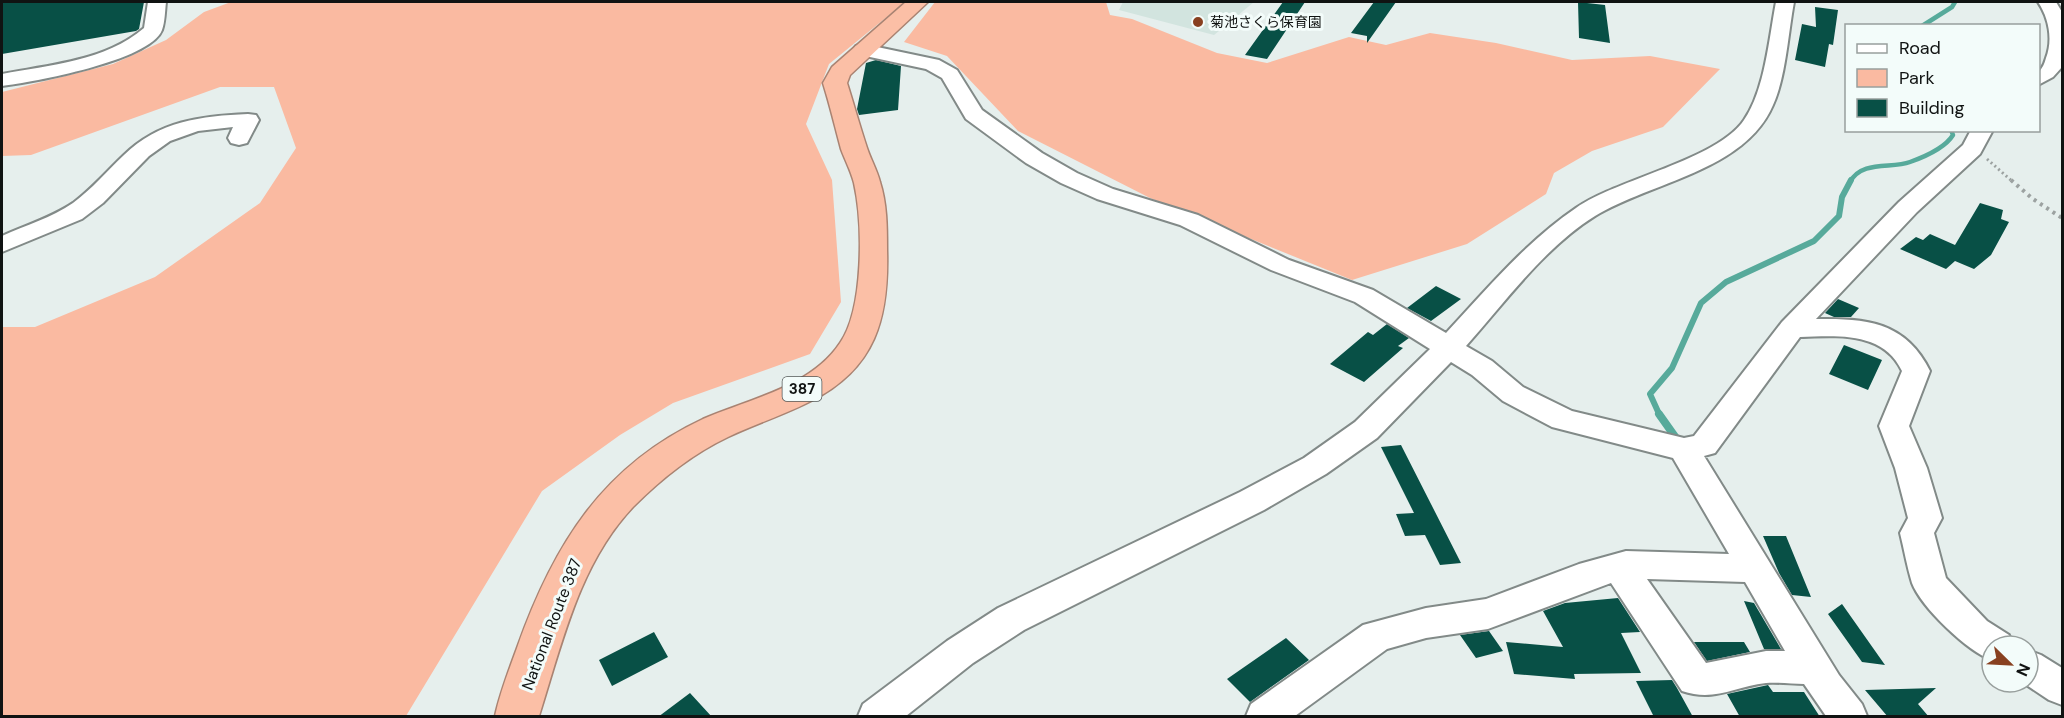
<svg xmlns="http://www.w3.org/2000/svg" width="2064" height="718" font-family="'DM Sans','Noto Sans JP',sans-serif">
<rect width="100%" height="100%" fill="#e6efed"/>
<path fill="#d2e4df" d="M1123,2H1254L1214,35L1119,10Z"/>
<path fill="#fabaa1" d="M231,2L904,3L829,64L806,124L832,180L841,302L810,354L673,403L620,435L542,491L406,716H2V327H35L155,277L260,203L296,148L274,87H220L31,155L2,156V92L113,64L166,40L204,12Z
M935,2H1106L1110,15L1132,19L1217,53L1267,63L1349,37L1386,45L1430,33L1496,43L1572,60L1650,56L1720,69L1663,127L1592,151L1554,173L1546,194L1467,244L1352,280L1150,198L1018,131L947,56L904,42Z"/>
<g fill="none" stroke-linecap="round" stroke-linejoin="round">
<path stroke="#57aa9b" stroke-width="4.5" d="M1922,26L1952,7L1955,2
M1850,182C1862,160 1891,169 1910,162C1924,157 1945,148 1953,135L1951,130"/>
<path stroke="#57aa9b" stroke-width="6" d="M1660,416L1650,394L1672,368L1701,303L1726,282L1814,241L1839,216L1842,197L1851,180"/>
<path stroke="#57aa9b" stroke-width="8" d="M1659,414L1676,438"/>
</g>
<path fill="#085046" d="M2,2H144L139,29L136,31L2,54Z
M1283,2H1305L1267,59L1245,55Z
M1374,2H1396L1367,43V36L1351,33Z
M1578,2L1605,5L1610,43L1579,38Z
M1815,7L1838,10L1833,45L1829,44L1825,67L1795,60L1802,24L1816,27Z
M876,60L901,66L898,110L859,115L857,109L866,63Z
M1980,203L2003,210L2001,219L2009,222L1991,255L1974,269L1955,261L1946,269L1900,249L1916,237L1923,240L1930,234L1955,245Z
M1436,286L1461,299L1431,321L1407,308Z
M1838,299L1859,308L1851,317H1834L1825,313Z
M1387,324L1409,338L1398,346L1403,348L1364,382L1330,364L1368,332L1373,335Z
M1844,345L1882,360L1868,390L1829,374Z
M1401,445L1461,563L1440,565L1425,535L1405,536L1396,514L1414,513L1381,447Z
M1763,536H1786L1811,597L1792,595L1779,573Z
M1618,598L1640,632L1621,633L1641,673L1574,674L1575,679L1514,674L1506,642L1563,647L1543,611L1565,603Z
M1744,601L1754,603L1781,649H1764Z
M1842,604L1885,665L1862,662L1828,614Z
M1489,631L1503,651L1476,658L1460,635Z
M654,632L668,657L612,686L599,660Z
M1286,638L1309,660L1250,702L1227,679Z
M1694,642H1744L1750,652L1707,661Z
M1672,680L1677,688L1693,717H1654L1636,681Z
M1768,685L1773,692H1804L1820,717H1740L1727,694Z
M1936,688L1918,704L1929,717H1888L1865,690Z
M690,693L712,717H658Z"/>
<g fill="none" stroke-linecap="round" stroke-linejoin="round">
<g stroke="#828a88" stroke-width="4">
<path id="minor" d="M148,2H166C165,10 165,22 162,30C150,61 33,82 2,86V74C49,65 106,61 144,28Z
M1776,2H1794C1788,34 1786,76 1773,105C1745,171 1651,182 1595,216C1544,248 1506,301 1466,346L1492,361L1523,387L1572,411L1684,438L1694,436L1782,322L1899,202L1963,145L1971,130H1993L1980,154L1917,212L1816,319C1867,318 1906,322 1930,371L1909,426L1927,468L1942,518L1934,533L1946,578L1987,621L2009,635L2014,646H1992V660C1968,652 1921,607 1912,583C1907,567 1904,549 1900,533L1908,518L1895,468L1879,426L1902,371C1883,331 1837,336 1800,337L1715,453L1704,456L1839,675L1862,704L1867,716H1826L1804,684C1792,684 1778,682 1766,683C1734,687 1714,702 1682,691L1611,583L1488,629L1426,638L1387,649L1295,716H1246L1251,704L1363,625L1426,608L1486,599L1579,564L1626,551L1729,554L1673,458L1552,427L1503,401L1472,375L1451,362L1377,438L1326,474L1264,510L1024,630L973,663L906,716H858L863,704L947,641L998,608L1240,492L1304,458L1355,422L1430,349L1355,302L1271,270L1180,225L1097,199L1061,183L1026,163L966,119L942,78L926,69L856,54L853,50L856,46L863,44L939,60L957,70L982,110L1042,153L1077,173L1113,189L1198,215L1289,260L1373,290L1446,333C1487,289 1526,242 1576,208C1617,179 1717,160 1744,120C1765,90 1769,38 1776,2ZM1647,579L1745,582L1785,651H1766L1706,663Z
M2038,2H2056L2062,12V67L2053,77L2038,85C2038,66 2042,73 2046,58C2053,40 2049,18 2038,2Z
M248,114L256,115L259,120L247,143L239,145L231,143L228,138L233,127L198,131L170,141L149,156L103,203L82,219L2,252V236C26,225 51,218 73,203C92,189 107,171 124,155C159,121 201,116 248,114Z
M2028,650L2041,655L2062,668V705L2049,700L2022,682H2028Z"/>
</g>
<g stroke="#a98372" stroke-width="3">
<path id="highway" d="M906,2H928L850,75L847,83C854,105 860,127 867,148C871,160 877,170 880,182C887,204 887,227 887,250C889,318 876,368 811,401C784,415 755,424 728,437C692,454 661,479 633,507C579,564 562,644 539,716H495C500,693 509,670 517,648C553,546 602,466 703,419C749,399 811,387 840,343C864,309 863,223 854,183C851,171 845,160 841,149C835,127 830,105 823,83L832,67Z"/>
</g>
<path stroke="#9ca2a1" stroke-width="3" stroke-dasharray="2 3" stroke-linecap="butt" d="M1987,159L2013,182"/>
<path stroke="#9ca2a1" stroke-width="4" stroke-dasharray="3 4.5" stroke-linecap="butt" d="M2011,180L2033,199L2062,218"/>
<use href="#minor" fill="#fff" fill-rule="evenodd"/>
<use href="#highway" fill="#fbbfa6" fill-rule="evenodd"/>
</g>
<circle fill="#884020" stroke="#f3fcfa" stroke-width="2" cx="1198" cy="22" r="6"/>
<g text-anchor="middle" stroke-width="6" stroke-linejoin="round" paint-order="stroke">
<g font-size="14" fill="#101312" stroke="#f3fcfa" text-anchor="start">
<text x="1210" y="27">菊池さくら保育園</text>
</g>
<rect fill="#f3fcfa" stroke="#545958" stroke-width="1.5" x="782.5" y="377" width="39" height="24" rx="4.5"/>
<g font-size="15" font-weight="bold" fill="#101312">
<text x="802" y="394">387</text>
</g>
<g font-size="16" fill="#101312" stroke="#f3fcfa">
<text transform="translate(551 624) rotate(-69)" y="6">National Route 387</text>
</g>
</g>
<rect width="2064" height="718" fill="none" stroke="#101312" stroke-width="6"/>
<rect x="1845" y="24" width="195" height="108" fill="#f3fcfa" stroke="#989f9d" stroke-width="1.5"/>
<rect x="1857" y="44" width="30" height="9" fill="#ffffff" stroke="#989f9d" stroke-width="1.5"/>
<text x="1899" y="54" font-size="18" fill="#101312">Road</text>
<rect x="1857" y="69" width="30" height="18" fill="#fabaa1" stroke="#989f9d" stroke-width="1.5"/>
<text x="1899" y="84" font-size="18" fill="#101312">Park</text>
<rect x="1857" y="99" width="30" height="18" fill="#085046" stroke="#989f9d" stroke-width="1.5"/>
<text x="1899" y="114" font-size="18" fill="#101312">Building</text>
<g transform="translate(2010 664) rotate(114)"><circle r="28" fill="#f3fcfa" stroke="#989f9d" stroke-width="1.5"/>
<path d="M0-4.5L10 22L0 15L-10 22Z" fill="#884020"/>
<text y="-9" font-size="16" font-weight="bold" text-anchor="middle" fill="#101312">N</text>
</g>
</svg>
